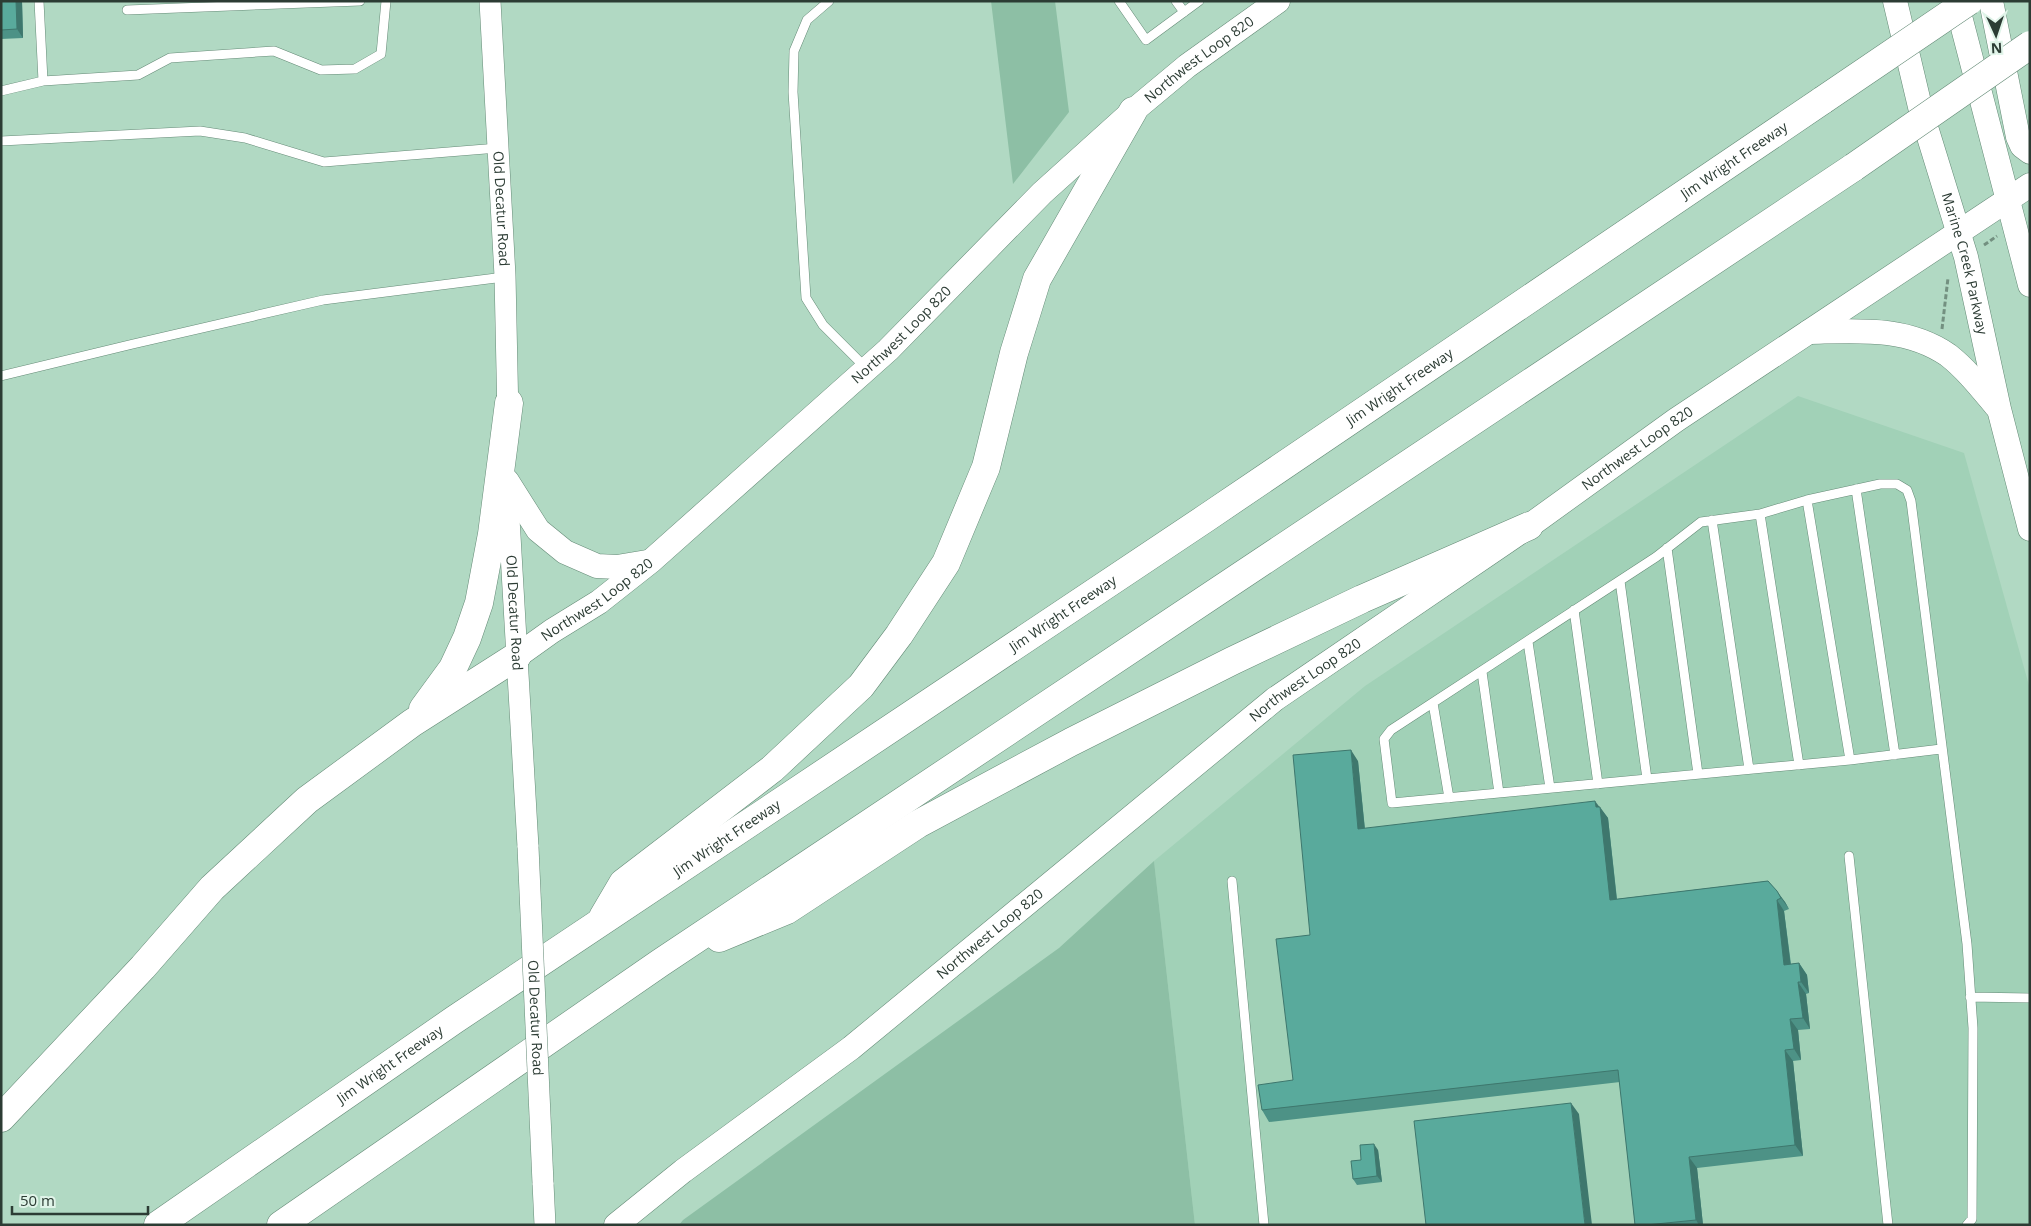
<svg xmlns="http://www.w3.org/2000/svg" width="2031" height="1226" font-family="'Open Sans',sans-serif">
<rect width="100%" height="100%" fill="#b1d9c3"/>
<path fill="#a1d1b7" d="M1798,396L1964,453L2030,689V1225H1195L1154,861L1365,686Z"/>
<path fill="#8dbfa5" d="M991,1H1055L1069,112L1013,184Z
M1154,861L1195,1225H679L683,1220L1059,948Z"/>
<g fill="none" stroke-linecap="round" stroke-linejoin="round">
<g stroke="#658b77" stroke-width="10">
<path id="service" d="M829,1L807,20L794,51L793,92L806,298L823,325L866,368
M1119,1L1146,40L1199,1
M1176,1L1184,12
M127,10L360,1
M43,81L138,75L170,58L274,51L321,70L355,69L381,54L386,1
M1,91L43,81L39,1
M1,141L200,131L245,138L324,162L498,148
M1,376L133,344L323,300L504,277
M1856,489L1895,755
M1807,500L1850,760
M1760,514L1799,765
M1712,520L1749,769
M1667,548L1698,774
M1620,581L1647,779
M1574,610L1598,784
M1528,642L1550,788
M1482,672L1499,793
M1433,703L1449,798
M1941,749L1850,760L1392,803L1384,739L1391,730L1656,557L1701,522L1760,514L1807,500L1880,484H1897L1907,490L1911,501L1967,944L1973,1028L1972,1219L1967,1225
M1849,856L1888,1225
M1232,881L1264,1225
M1970,997L2030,998"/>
</g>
<g stroke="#658b77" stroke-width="22">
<g id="tertiary">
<path id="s1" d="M490,1L505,276L508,418"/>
<path id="s2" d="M507,484L528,847"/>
<path d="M543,1183L545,1225"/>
</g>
</g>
<g stroke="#658b77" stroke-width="25">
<g id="secondary">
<path id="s3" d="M1895,1L1921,111L1966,257L1999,409L2030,529"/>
<path d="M1956,1L2030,285"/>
<path d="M1991,1L2018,137L2022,146L2030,152"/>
<path d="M1809,332C1857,331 1906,326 1948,355C1966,369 1981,388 1996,406"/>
<path d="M507,481L538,530L565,552L597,566L617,567L647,562"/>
<path id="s4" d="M517,656L552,631L599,602L651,561L888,350L1042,193L1133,111L1187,66L1278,1"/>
<path id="s5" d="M616,1225L683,1171L851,1048L1275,699L1529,526L1676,420L2030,185"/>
</g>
</g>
<g stroke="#658b77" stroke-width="29">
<g id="motorway">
<path d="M423,709L453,668L467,638L479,603L492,534L509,403"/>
<path d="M603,917L623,883L772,769L861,686L899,635L946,563L986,467L1014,353L1037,279L1133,111"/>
<path d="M719,938L787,910L918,824L1071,742L1232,661L1362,599L1529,526"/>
<path d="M1,1118L143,967L212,888L307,800L412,723L517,656"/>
<path id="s6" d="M158,1225L454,1020L1206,518L1823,100"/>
<path d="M281,1225L660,963L1854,167"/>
</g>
</g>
<path stroke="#739080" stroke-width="3" stroke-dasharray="5 2.5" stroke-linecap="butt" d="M1984,245L1997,236
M1942,329L1948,278"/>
<use href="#service" stroke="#fff" stroke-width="9"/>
<use href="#tertiary" stroke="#fff" stroke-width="21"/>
<use href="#secondary" stroke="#fff" stroke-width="24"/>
<use href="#motorway" stroke="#fff" stroke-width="28"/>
<g stroke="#658b77" stroke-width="22" stroke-linecap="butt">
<g id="tertiary-bridge">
<path id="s7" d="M528,847L543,1183"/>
</g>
</g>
<g stroke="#658b77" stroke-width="29" stroke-linecap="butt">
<path id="motorway-bridge" d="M1823,100L1969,1
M1854,167L2030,45"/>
</g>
<use href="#tertiary-bridge" stroke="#fff" stroke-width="21"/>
<use href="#motorway-bridge" stroke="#fff" stroke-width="28"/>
</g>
<path fill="#4d9286" d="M1,1H22L23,38L1,39Z
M1358,761L1365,829L1599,807L1608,818L1617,899L1768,881L1785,902L1789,909L1784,911L1791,964L1799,963L1807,975L1809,993L1806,994L1810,1029L1798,1030L1801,1060L1793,1061L1803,1156L1697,1168L1703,1225H1635L1620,1082L1269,1122L1262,1110L1293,1080Z
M1378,1150L1382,1182L1357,1185L1353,1179L1361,1160Z"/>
<path fill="#3e776d" d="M16,1H22L23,38L17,29Z
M1351,750L1358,761L1366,841L1358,829Z
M1595,801L1601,809L1600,807L1608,818L1618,911L1610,900Z
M1777,891L1785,902L1789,909L1781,898Z
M1777,900L1784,911L1792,976L1784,965Z
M1799,963L1807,975L1809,993L1801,982Z
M1798,982L1806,994L1810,1029L1803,1018Z
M1790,1019L1798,1030L1801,1060L1794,1049Z
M1785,1050L1793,1061L1803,1156L1795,1145Z
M1571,1103L1579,1114L1592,1225H1585Z
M1374,1144L1378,1150L1382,1182L1377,1176Z
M1689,1157L1697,1168L1703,1225H1699L1696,1220Z"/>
<path fill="#59aa9c" stroke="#3e776d" d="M1,1H16L17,29L1,30Z
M1351,750L1358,829L1595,801L1596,807H1600L1610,900L1768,881L1777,891L1781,898L1777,900L1784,965L1799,963L1801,982H1798L1803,1018L1790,1019L1794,1049L1785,1050L1795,1145L1689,1157L1696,1220L1646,1225H1635L1618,1070L1262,1110L1258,1085L1293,1080L1276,939L1310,935L1293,755Z
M1571,1103L1585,1225H1426L1414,1121Z
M1374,1144L1377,1176L1353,1179L1351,1161L1361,1160L1360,1145Z"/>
<g text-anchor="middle" stroke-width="4" stroke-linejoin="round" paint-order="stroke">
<g font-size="14" fill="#2c3c34" stroke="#e0f4e9">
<text dy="5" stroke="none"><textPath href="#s4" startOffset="908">Northwest Loop 820</textPath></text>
<text dy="5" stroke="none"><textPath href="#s6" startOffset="1902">Jim Wright Freeway</textPath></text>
<text dy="5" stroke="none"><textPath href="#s1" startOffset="208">Old Decatur Road</textPath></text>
<text dy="5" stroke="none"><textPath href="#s3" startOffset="272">Marine Creek Parkway</textPath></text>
<text dy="5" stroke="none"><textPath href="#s4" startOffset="502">Northwest Loop 820</textPath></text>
<text dy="5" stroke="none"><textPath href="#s6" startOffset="1498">Jim Wright Freeway</textPath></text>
<text dy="5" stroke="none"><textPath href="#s5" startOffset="1284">Northwest Loop 820</textPath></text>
<text dy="5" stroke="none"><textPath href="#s4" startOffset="98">Northwest Loop 820</textPath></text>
<text dy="5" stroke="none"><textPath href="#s2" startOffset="129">Old Decatur Road</textPath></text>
<text dy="5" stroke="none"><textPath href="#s6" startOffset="1092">Jim Wright Freeway</textPath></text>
<text dy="5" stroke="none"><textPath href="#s5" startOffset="879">Northwest Loop 820</textPath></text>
<text dy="5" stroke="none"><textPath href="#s6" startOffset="688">Jim Wright Freeway</textPath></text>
<text dy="5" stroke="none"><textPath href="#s5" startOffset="474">Northwest Loop 820</textPath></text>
<text dy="5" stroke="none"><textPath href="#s7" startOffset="171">Old Decatur Road</textPath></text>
<text dy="5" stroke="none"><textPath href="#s6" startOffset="282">Jim Wright Freeway</textPath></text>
</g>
</g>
<rect width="2031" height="1226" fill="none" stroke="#2c3c34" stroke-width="5"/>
<g transform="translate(1996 35) rotate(177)" stroke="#e0f4e9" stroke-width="4" paint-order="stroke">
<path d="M0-4L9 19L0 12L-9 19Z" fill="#2c3c34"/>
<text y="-8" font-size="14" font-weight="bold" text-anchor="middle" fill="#2c3c34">N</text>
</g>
<path d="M12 1206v8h136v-8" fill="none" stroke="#2c3c34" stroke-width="2.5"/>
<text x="20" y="1206" font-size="15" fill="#2c3c34" stroke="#e0f4e9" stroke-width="4" paint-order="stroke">50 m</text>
</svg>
